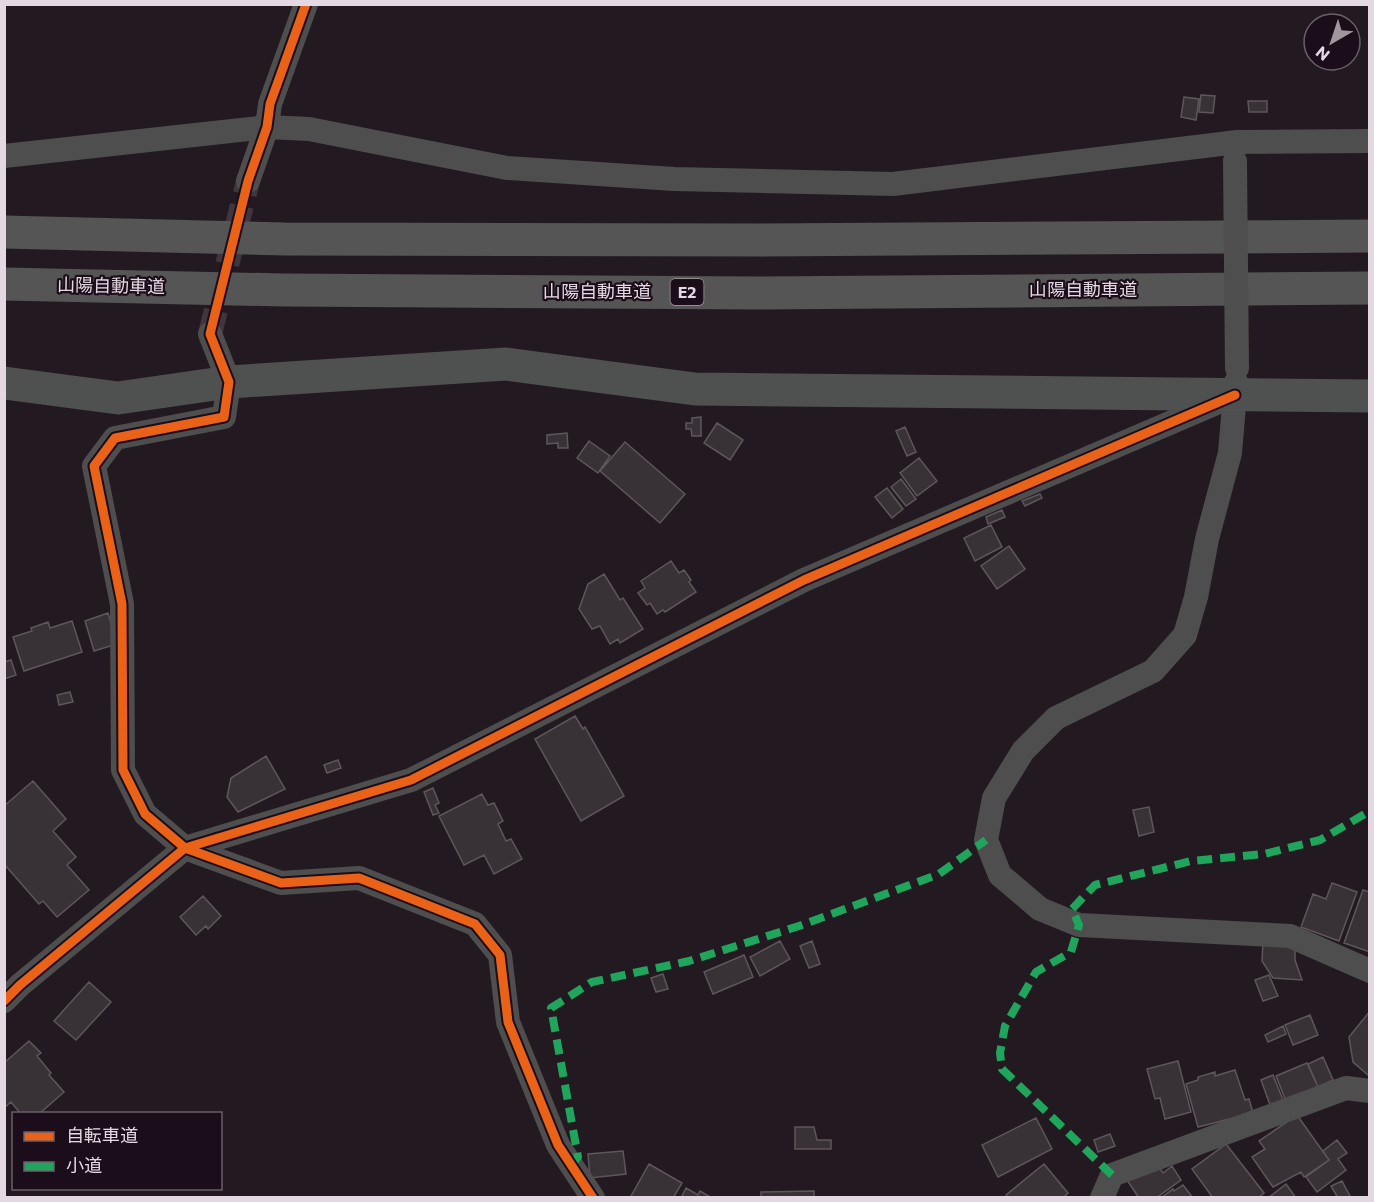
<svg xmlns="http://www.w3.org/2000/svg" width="1374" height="1202" font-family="Commissioner,'Noto Sans JP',sans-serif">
<rect width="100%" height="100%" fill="#221a20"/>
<path fill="#383237" stroke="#5d565b" stroke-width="1.5" d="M1201,95L1215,96L1213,113L1199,112Z
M1184,97L1199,99L1196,120L1181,117Z
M1248,101H1267V112H1249Z
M701,417V436H692L691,429H686V423H692V418Z
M717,423L743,440L730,460L704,443Z
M905,427L916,452L907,456L896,431Z
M567,433L568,448H558V443L547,444V435Z
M589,441L610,456L598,473L577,458Z
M625,442L685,494L660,523L600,471Z
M919,458L937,481L917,496L900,473Z
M901,479L916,499L906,506L891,487Z
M887,488L903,509L892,518L875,497Z
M1040,494L1042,498L1025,506L1022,501Z
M1002,510L1005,517L988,524L986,517Z
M991,525L1002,547L975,561L964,538Z
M1009,546L1025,569L997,589L981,566Z
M671,561L679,573L684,570L691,580L689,582L696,592L665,612L663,610L657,614L650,603L647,605L638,593L645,588L641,581Z
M604,574L620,600L623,598L643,629L620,643L618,639L610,644L600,626L592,629L579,609L588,584Z
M108,613L117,644L94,651L85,621Z
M72,621L82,652L24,671L13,637L32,631L31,628L48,622L50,628Z
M11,660L16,675L4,679V662Z
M70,692L73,702L59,705L57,695Z
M575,716L583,729L585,727L624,796L581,821L535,739Z
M266,756L285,789L238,812L227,797L231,778Z
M338,760L341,768L327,773L324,765Z
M33,781L66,819L53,831L76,857L67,865L89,890L57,917L43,901L39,904L4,864V806Z
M433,788L439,803L435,805L439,813L433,815L424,792Z
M482,794L488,805L494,803L503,821L498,824L506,841L511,839L522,859L494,874L484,855L464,865L439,816Z
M1149,807L1154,832L1139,836L1133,810Z
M1332,883L1357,892L1339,941L1301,927L1313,894L1326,899Z
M1363,890L1370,892V952L1344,943Z
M203,896L221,916L208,929L206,926L196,935L180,917Z
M780,941L790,959L760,976L750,957Z
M812,941L820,964L809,968L800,946Z
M1263,941L1295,944V960L1302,980L1273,978L1262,961Z
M744,955L753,977L713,994L704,972Z
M663,974L668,989L656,992L651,978Z
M1269,975L1278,996L1263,1001L1255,980Z
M89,982L111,1002L76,1040L54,1021Z
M1370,1011V1073L1368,1075L1353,1062L1349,1037Z
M1310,1015L1318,1035L1293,1045L1285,1025Z
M1283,1026L1286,1034L1268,1042L1265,1035Z
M29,1041L41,1053L37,1056L51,1073L49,1075L64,1092L39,1114H21L11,1102L4,1108V1063Z
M1323,1057L1333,1080L1318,1087L1308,1064Z
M1178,1061L1191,1112L1165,1119L1160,1098L1155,1099L1147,1069Z
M1307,1063L1318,1087L1286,1101L1276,1076Z
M1235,1070L1245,1100L1249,1099L1253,1113L1198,1127L1186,1084L1198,1080V1077L1215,1072V1076Z
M1273,1075L1283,1100L1270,1105L1261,1080Z
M1297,1115L1329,1160L1304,1177L1301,1172L1273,1187L1252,1157L1265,1149L1259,1141Z
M1036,1118L1052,1149L998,1177L982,1145Z
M795,1127H814L817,1140H831V1149H795Z
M1110,1134L1115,1146L1098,1152L1094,1140Z
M1337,1140L1347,1153L1338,1159L1346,1170L1317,1192L1306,1177L1329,1160L1323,1151Z
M1226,1144L1264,1193L1258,1198H1213L1192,1169Z
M623,1151L626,1174L590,1178L588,1154Z
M649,1164L682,1183L673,1198H630Z
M1044,1164L1068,1193L1063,1198H1008L1006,1195Z
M1158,1166L1163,1173L1172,1166L1181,1180L1156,1198H1139L1127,1180Z
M1342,1181L1351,1198H1338L1331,1186Z
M1286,1184L1296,1198H1268Z
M1183,1185L1193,1198H1161L1173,1189L1174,1191Z
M686,1188L698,1195L700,1191L712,1198H681Z
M814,1191V1198H761V1192Z"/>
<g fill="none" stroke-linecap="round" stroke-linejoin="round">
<path stroke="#3f373d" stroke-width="24" stroke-dasharray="24 12" stroke-linecap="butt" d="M210,334L248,181"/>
<path stroke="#4e4e4e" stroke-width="24" d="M4,156L267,127L309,129L507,168L674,179L893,184L1237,142L1370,141
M248,181L267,127L270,104L306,4
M210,334L229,382L224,417L115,438L94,466L122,604L123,770L145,814L185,848L281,883L359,878L475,924L500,955L508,1022L558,1145L593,1198
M1236,382L1230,453L1207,539L1196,597L1185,635L1153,671L1056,718L1023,751L994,798L986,840L1000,875L1040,909L1079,925L1290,936L1370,971
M4,1001L20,985L185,848L411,780L804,580L1228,398
M1102,1198L1112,1175L1346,1088L1370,1091"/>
<path stroke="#4f5050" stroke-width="33" d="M4,383L118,398L229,382L506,364L695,389L1370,396"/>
<path stroke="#545554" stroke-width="33" d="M4,232L285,239L761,240L1370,236
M4,284L284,290L758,293L1370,288"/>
<path stroke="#4e4e4e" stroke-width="24" d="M1235,161L1237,368"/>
<path stroke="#20a55d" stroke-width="8" stroke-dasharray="15 8" stroke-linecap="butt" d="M571,1165L578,1157L551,1008L592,982L689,961L799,926L939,874L986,840
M1112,1175L1002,1069L1000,1053L1005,1026L1036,972L1071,952L1079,925L1072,909L1095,885L1191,861L1264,854L1320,840L1370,811"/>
<g stroke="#1b0d19" stroke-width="13">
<path id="cycleway" d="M306,4L270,104L267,127L248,181L210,334L229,382L224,417L115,438L94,466L122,604L123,770L145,814L185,848L281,883L359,878L475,924L500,955L508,1022L558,1145L593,1198
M4,1001L20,985L185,848L411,780L804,580L1235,395"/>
</g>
<use href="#cycleway" stroke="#ea6118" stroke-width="9"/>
</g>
<g text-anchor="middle" stroke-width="4.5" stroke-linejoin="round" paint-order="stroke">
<rect fill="#1b0d19" stroke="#a89ca6" stroke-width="1.5" x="670.5" y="279" width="33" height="26" rx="4.5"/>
<g font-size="16" font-weight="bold" fill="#e4d9e2">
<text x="687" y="298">E2</text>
</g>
<g font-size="18" fill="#e4d9e2" stroke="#1b0d19">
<text transform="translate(111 286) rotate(1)" y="6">山陽自動車道</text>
<text x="1083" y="296">山陽自動車道</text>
<text x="597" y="298">山陽自動車道</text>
</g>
</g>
<rect width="1374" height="1202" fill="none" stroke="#e4d9e2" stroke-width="12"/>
<rect x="12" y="1112" width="210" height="78" fill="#1b0d19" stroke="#6b5f69" stroke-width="1.5"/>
<rect x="24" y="1132" width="30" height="9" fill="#ea6118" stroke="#6b5f69" stroke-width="1.5"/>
<text x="66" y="1142" font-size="18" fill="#e4d9e2">自転車道</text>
<rect x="24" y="1162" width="30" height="9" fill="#20a55d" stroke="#6b5f69" stroke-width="1.5"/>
<text x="66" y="1172" font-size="18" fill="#e4d9e2">小道</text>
<g transform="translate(1332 42) rotate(219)"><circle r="28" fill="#1b0d19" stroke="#6b5f69" stroke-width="1.5"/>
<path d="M0-4.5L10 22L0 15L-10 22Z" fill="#a0969e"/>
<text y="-9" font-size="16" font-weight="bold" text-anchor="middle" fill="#e4d9e2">N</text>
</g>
</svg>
